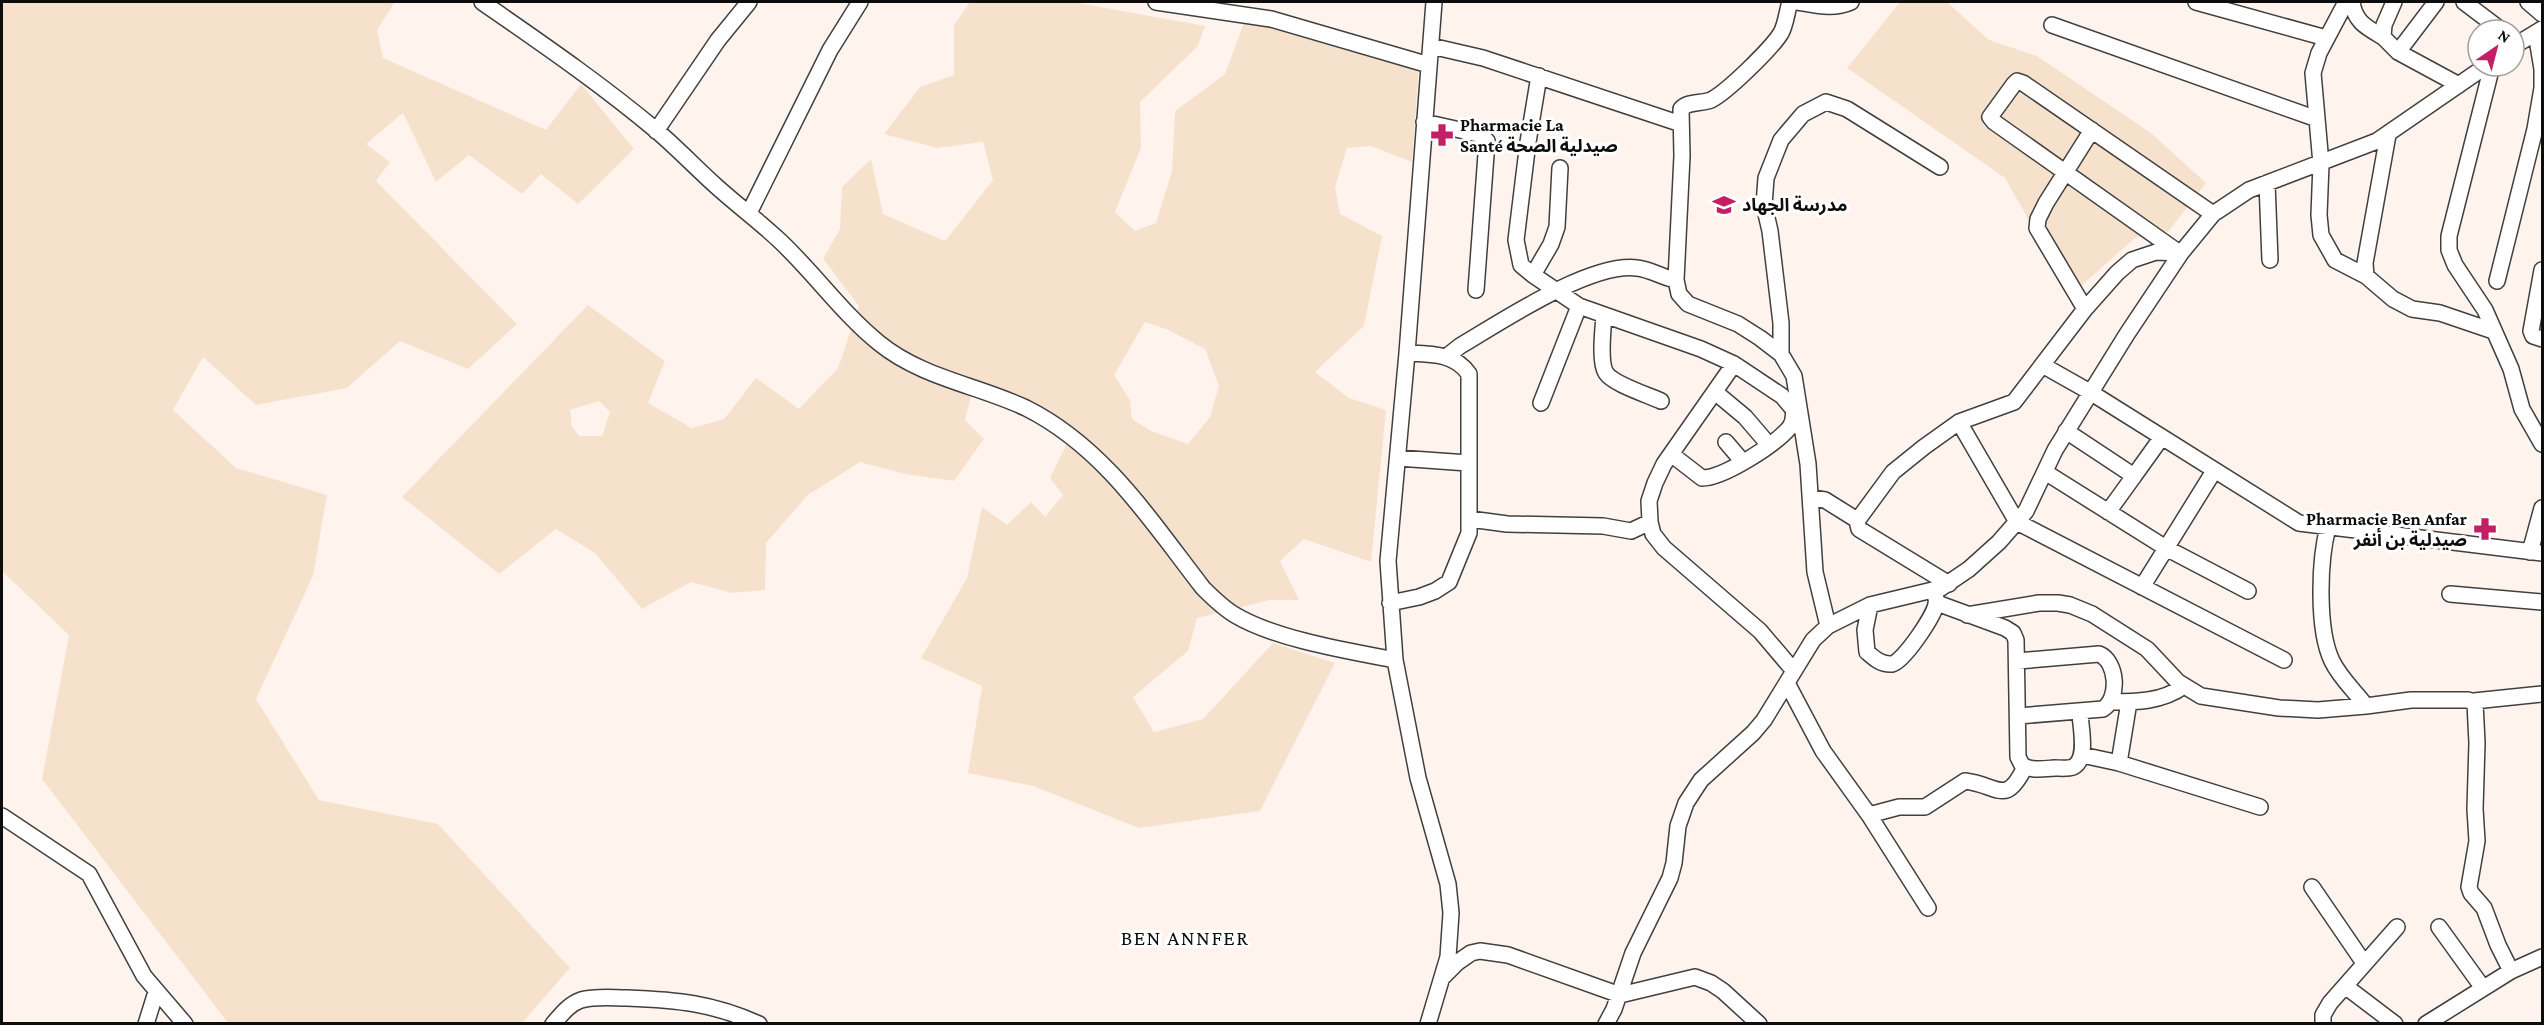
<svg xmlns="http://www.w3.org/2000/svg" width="2544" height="1025" font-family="'Crimson Pro','Noto Sans Arabic',serif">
<rect width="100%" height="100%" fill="#fff4ed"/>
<path fill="#f6e2cc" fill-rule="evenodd" d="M2,2H395L377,30L383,58L546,130L581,84L634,149L578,204L541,174L522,194L469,155L436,182L403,113L366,144L390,162L376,181L517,324L468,369L400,341L347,388L256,405L203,357L173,410L236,468L327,495L313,576L256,699L319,800L438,824L570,968L522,1023H228L42,779L69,635L2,571Z
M970,2H1073L1205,26L1198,46L1140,102L1141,148L1115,212L1135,231L1156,223L1172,171L1175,111L1225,74L1245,20L1419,65L1412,162L1371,146L1347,148L1335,187L1340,214L1382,236L1364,326L1315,372L1349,398L1386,410L1371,562L1304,539L1280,561L1299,600H1270L1197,618L1188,651L1133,697L1154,732L1203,719L1273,643L1335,663L1260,811L1139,828L1033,786L968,773L982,686L921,658L967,578L982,507L1007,525L1031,502L1045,517L1063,495L1050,478L1069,439L1043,420L973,389L965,420L984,439L954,481L905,474L860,462L808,495L766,543L765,590L732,593L691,582L642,609L595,553L556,529L499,574L402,497L588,305L665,361L648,403L692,428L724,419L756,378L799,409L838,368L859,306L823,259L840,229L842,187L871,159L883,214L945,241L993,180L983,142L937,148L884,134L920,87L954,75V25ZM1145,322L1166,329L1205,349L1219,386L1210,417L1188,444L1151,431L1132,419L1130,400L1114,375ZM599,401L610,412L602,436H579L572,426L570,410Z
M1900,2H1947L1989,40L2037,56L2151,133L2206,183L2168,232L2135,238L2071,295L2005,178L1847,68Z"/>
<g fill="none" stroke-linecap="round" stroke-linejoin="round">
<g stroke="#404040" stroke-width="18">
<path id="minor" d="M482,2C541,43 601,84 657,131C677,148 696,168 716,186C737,205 760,222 780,241C815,274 842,313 879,343C922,378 977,385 1026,408C1104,447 1151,521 1203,588C1213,598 1223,608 1235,615C1275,639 1348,651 1395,660
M1156,2L1271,19L1429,65
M1790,2C1787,11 1786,24 1781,33C1772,48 1727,92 1711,100C1701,104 1688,101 1681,109L1682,156L1676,280L1679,294L1688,304L1738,324L1760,338L1781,354L1794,376L1808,464L1815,572L1828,626
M1797,2C1816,5 1833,10 1851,2
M2196,2L2326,38
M2346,2L2319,53L2313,73L2321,164L2319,215L2321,235L2335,260L2366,276
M2352,2C2355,22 2366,27 2383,37
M2394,2L2384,25L2383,37L2398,52
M2436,2L2398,52L2459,85
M2464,2L2501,30
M2528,2L2542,14
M2052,25L2317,119
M1431,46L1483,58L1681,124
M2514,46L2542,29
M2492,66L2449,236V250L2455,265L2485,310L2511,369L2522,409L2542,444
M1539,76L1528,142L1516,240L1521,265L1533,275L1579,306L1701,349L1734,364L1782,396L1793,409C1794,415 1794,421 1790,427C1776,444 1724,478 1702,478L1671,454
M1424,122L1478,134L1487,141L1476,290
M656,131L718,40L749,2
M2388,135L2365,263L2366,276L2393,299L2412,309L2440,313L2493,331
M2267,183L2270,260
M749,213L830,50L860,2
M2178,252L1994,122L1990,117L2014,84L2017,81L2023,83L2213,214
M2542,270L2531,331L2533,336L2542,339
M1533,275L1551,244L1557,227L1560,168
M2497,281L2535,129L2542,88V69L2536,33
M2085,309L2037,228L2038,219L2046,203L2092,130
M1604,316C1603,330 1599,362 1606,373C1613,384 1648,395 1661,401
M1781,354V323L1770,231L1764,205L1766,178L1781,140L1803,114L1826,102L1847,109L1940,167
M1446,357L1460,346C1501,322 1590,262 1637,268C1650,269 1663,278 1676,280
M1734,364L1664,464L1655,483L1649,501L1650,522L1653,534L1664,548L1760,631L1794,671
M2044,366L2090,392L2299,523L2542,553
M1715,392L1745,417L1769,445
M1541,403L1579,306
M1959,422L2017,522L2284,660
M2066,431L2134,476L2162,437
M1726,442L1743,462
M1398,458L1468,463
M2045,472L2166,548L2248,591
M1812,498L1825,500L1857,520
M2108,512L2134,476
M1470,519L1507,524L1603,526L1631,531L1650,522
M2328,527C2319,561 2317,630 2332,661C2340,678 2355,691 2366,706L2411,700H2468L2475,703L2477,743L2475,809L2477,841L2469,887L2471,893L2484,908L2498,945L2511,971
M2530,552L2542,508
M1949,584L1859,529L1857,521L1893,472L1924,447L1959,422L2014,402L2085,309L2117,273L2132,260L2156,252L2181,253
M2142,587L2214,471
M2450,594L2542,602
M1390,603L1419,597L1435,591L1449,582L1469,533V374C1455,353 1430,354 1407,353
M1937,603L2005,628L2013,633L2016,640L2018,757L2022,765C2031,771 2043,769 2054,768C2060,768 2068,769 2073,767C2089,759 2080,726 2080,712
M1870,605L1865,630L1867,652C1874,658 1881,665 1892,664C1904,661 1934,616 1936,604C1937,599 1936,599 1935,595
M1967,615L2039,603H2058L2070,605L2092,614L2147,649L2178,682L2201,696L2279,708L2318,710L2366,706
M2018,661L2099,654C2117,661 2120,698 2103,709L2018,716
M1787,683L1823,751L1869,815L1928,908
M2474,701L2542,694
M2110,702C2136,702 2162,702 2184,686
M2082,755L2119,763L2260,807
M2119,763L2129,702
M1869,815L1899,807H1925L1965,781C1999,785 2005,807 2025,767
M2,816L89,874L144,976L185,1024
M2312,887L2364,963
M2439,927L2483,988
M1442,978L1458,962L1471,953L1480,951L1508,955L1620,995L1695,977L1711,983L1723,991L1759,1024
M2345,986L2395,1024
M146,1024L156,992
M553,1024C561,1015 569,1004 581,1000C596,996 612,998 627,998C678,1000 712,1003 759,1024
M1428,1024L1448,957L1451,913L1448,884L1418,778L1395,660L1388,561L1407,353L1434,2
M1606,1024L1614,1009L1633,953L1670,878L1674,863L1678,826L1686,803L1701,780L1753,733L1764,720L1813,640L1828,626L1870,605L1941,588L1969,569L1999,542L2026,511L2055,450L2127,334L2181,253L2213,214L2249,190L2377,141L2486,66
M2323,1024V1015L2330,1003L2397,927
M2426,1024L2511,971L2542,957"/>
</g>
<use href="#minor" stroke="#fff" stroke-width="15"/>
</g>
<defs>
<g id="pharmacy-bare" transform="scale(1.8)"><path d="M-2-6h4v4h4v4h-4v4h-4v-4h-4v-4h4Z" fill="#c31f65" stroke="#fff" stroke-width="2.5" paint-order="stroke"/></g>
<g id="school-bare" transform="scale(1.8)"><path d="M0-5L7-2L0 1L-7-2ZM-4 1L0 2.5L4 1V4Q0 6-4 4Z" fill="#c31f65" stroke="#fff" stroke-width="2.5" paint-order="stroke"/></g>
</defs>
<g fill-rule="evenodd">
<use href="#pharmacy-bare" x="1442" y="135"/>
<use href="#school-bare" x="1724" y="205"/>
<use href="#pharmacy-bare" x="2485" y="529"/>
</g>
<g text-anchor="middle" stroke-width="6" stroke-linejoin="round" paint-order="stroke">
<g font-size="18" font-weight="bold" fill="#0d0d0d" stroke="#fff" text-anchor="start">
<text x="1460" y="131">Pharmacie La<tspan x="1460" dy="21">Santé صيدلية الصحة</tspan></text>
<text x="1742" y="211">مدرسة الجهاد</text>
<text x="2467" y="525" text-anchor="end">Pharmacie Ben Anfar<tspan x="2467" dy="21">صيدلية بن أنفر</tspan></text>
</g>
<g font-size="21" letter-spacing="1.5" fill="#0d0d0d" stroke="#fff">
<text x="1185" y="945">BEN ANNFER</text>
</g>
</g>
<rect width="2544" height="1025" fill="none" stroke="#0d0d0d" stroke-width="6"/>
<g transform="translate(2496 48) rotate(35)"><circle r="28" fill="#ffffff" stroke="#9e9e9e" stroke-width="1.5"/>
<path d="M0-4.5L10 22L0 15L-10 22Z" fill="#c31f65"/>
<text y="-9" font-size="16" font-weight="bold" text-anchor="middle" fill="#0d0d0d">N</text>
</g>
</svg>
